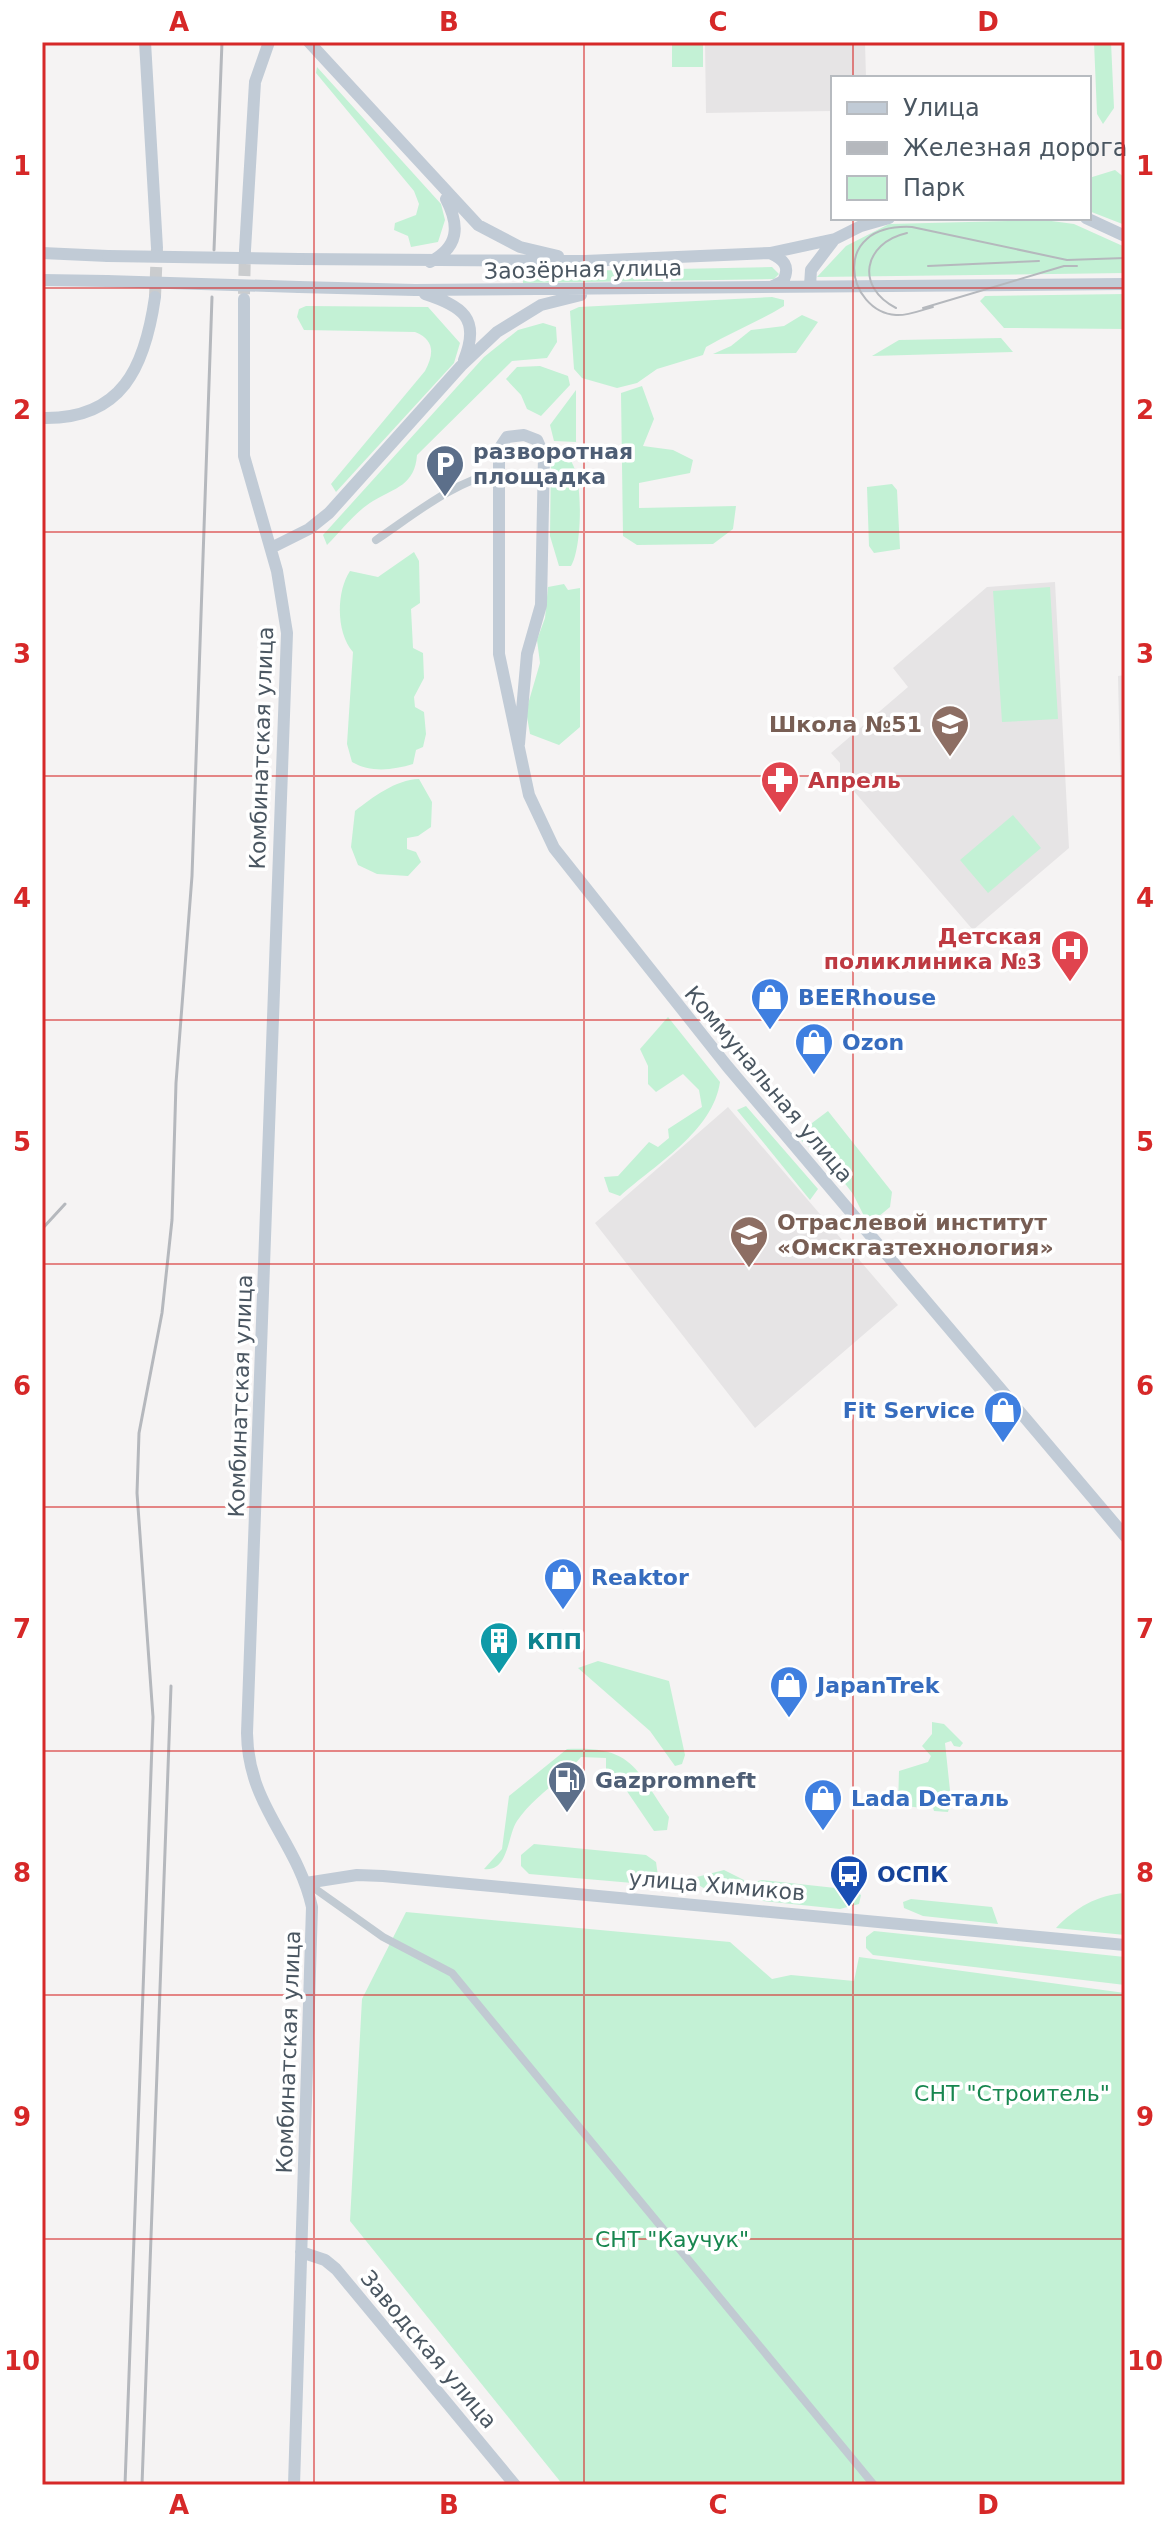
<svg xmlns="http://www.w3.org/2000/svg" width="1167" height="2527" font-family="'DejaVu Sans',sans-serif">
<rect width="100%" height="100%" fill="#f5f3f3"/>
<path fill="#e6e4e5" d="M705,42H865L866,78H833V111L706,113Z
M1055,582L1069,848L973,930L840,775V763L831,753L908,687L893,668L987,587Z
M1125,675V897H1123L1118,676Z
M728,1107L898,1305L755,1428L595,1223Z"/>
<path fill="#c3f1d5" d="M672,42H703V67H672Z
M1094,42H1111L1114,108L1103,124L1097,114Z
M317,67L441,204L445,220L438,242L411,247L408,236L394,230L395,223L416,215L419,204L414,191L316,73Z
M1115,170L1125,178V225L1089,211V178Z
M1044,220L1074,224L1125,247V273L817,277L846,246L889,224Z
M772,267L779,274L774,279L523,283V272Z
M1125,294V329L1004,328L980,301L985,296Z
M772,297L784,300V306C758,322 732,332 706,347L703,355L657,369L637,383L617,388L582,378L574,369L570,311L579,307Z
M306,306L428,307L460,343L454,363L336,492L331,484L425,371C434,354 435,340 415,332L304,330L297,317L299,309Z
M802,315L818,322L796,353L713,354L731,346L751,330L784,326Z
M543,323L556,327L557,342L547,358L512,361L417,455C415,485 395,488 373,501C356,511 341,531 327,545L323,535L484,357L518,330Z
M1001,338L1013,352L872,356L899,340Z
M540,366L568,376L570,385L541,416L527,409L521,395L506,379L517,367Z
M642,386L654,419L643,446L673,450L693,460L690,473L639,483V508L736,506L733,529L713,544L637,545L623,536L621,393Z
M576,390V442L554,441L550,425Z
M560,452C563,455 568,457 570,460C584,476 582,549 571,566H559L550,536L551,458Z
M892,484L897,490L900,549L874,553L869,546L867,487Z
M414,552L419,561L420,603L411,609L413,648L423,653L424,678L414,697L415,707L424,712L426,734L423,747L416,750L413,764C393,770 371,773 352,762L347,744L353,652C336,633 336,592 350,571L378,577Z
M564,584L568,590L580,588V727L559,745L530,734L526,711L540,663L537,640L545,618L548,587Z
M1050,587L1058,719L1002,722L993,591Z
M419,779L432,802L431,827L418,836L407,838V849L416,852L421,862L408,876L377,874L358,865L351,847L355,811C373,797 395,780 419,779Z
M1013,815L1041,848L988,893L960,860Z
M668,1017L720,1082C713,1131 656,1164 620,1196L609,1192L604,1177L618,1176L649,1142L658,1147L669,1138L668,1129L702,1107L699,1090L683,1074L656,1092L648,1084V1066L640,1049Z
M746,1106L818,1189L810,1200L737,1110Z
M828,1111L892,1192L890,1207L872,1222H867L853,1194L830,1164L798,1138L800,1132Z
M598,1661L669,1681L685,1755L682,1764L675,1766L650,1731L578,1668Z
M932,1722L944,1724L963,1743L960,1747L954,1746L951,1741L945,1743L951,1800L948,1812L934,1811L929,1795L922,1808L898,1805L899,1771L928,1762L931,1756L922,1746L932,1734Z
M567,1749C633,1746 635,1768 669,1817L667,1830L654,1831L620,1781L606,1774V1758L581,1757C563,1780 534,1796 517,1821C507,1836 509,1872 484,1869L502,1849L509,1796Z
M534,1844L646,1855L656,1862L658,1876L654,1882L644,1884L529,1874L521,1866V1855Z
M724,1870L744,1880L743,1893L738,1896L710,1892L689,1879Z
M762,1880L854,1890L861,1895L859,1904L840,1909L763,1901L754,1891V1882Z
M1125,1893V1935L1056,1928C1075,1908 1097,1895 1125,1893Z
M911,1899L992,1907L998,1924L923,1916L904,1908L903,1902Z
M406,1912L730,1942L772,1979L791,1975L854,1981L859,1957L1125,1993V2485H563L350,2221L362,1999Z
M874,1931L1125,1957V1985L873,1955L866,1948V1937Z"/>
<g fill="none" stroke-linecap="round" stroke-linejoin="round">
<path stroke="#caccce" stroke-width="12" stroke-dasharray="12 6" stroke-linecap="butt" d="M244,294L245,250
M155,297L157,248"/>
<path stroke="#c1cad2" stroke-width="8" d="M376,540C415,514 452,482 499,472
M307,1883L383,1937L452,1973L874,2485"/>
<path stroke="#c1cbd6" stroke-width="12" d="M145,42L157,248
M309,42L478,225L520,247L558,256
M1086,218L1125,236
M245,250L255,82L269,42
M42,253L108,256
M770,253C783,259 791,266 783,281L773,286
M299,259L585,261L770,253L835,239L861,226L889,218
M430,262C459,247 460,226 446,199
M42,280L107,281
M810,286L811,270L833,241
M299,287L415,290L1125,284
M425,294C462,306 481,318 464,360
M244,299V456L277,571L287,633L247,1733C248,1807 297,1840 312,1907L294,2485
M42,418C122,420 145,367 155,297
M271,548L309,529L329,513L461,366L497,332L541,305L581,295
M519,744L527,654L541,605L544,456L537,440L524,435L507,437L499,449V654L529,795L554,848L727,1066L1125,1536
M306,1883L357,1875L383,1876L1125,1945
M301,2252L325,2260L336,2269L515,2485"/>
<path stroke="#b5b8bd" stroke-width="2" d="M928,266L1039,261
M933,307C921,310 908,316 896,315C847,312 828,223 912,227L1067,260L1125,258
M896,308C855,287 863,243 907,233
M923,308L1064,266H1077"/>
<path stroke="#b5b8bd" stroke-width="3" d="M214,250L222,42
M42,1229L65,1204
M125,2485L153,1717L137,1493L139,1433L162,1313L172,1220L176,1083L192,876L212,297
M142,2485L171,1686"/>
<path stroke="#c1cbd6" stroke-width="12" d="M108,256L299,259
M107,281L299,287"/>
</g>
<path fill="none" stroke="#d62828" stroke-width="2" stroke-opacity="0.55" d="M314,42V2485M584,42V2485M853,42V78M853,218V2485M42,288H1125M42,532H1125M42,776H1125M42,1020H1125M42,1264H1125M42,1507H1125M42,1751H1125M42,1995H1125M42,2239H1125"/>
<defs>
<g id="parking-pin" transform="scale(2)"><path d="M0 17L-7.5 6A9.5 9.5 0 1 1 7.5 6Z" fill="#5c6f8a" stroke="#fff"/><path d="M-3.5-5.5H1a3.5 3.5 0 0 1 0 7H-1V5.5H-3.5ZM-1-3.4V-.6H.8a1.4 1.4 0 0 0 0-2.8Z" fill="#fff"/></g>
<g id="school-pin" transform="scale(2)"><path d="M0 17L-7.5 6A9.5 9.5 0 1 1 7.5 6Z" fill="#8d6e63" stroke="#fff"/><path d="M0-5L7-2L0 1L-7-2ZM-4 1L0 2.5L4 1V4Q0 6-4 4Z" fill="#fff"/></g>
<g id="pharmacy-pin" transform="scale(2)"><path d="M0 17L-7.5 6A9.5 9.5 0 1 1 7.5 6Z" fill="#e0444e" stroke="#fff"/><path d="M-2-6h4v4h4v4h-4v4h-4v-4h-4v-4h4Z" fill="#fff"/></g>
<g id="hospital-pin" transform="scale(2)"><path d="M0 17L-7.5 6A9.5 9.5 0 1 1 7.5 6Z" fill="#e0444e" stroke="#fff"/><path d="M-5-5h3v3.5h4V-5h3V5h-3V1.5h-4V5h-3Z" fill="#fff"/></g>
<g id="shop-pin" transform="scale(2)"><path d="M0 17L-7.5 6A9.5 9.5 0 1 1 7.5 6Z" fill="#3f7fe0" stroke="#fff"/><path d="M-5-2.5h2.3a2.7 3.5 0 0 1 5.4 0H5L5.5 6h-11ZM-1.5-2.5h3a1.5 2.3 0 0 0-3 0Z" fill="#fff"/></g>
<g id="university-pin" transform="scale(2)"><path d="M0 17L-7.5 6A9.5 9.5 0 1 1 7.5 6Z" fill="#8d6e63" stroke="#fff"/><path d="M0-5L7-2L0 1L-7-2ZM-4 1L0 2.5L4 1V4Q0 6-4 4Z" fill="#fff"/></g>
<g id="building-pin" transform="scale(2)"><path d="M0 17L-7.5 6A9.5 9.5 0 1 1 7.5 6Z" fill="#0f9aa8" stroke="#fff"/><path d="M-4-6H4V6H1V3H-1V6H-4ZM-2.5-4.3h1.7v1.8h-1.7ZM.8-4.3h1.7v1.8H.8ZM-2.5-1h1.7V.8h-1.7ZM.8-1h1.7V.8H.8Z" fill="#fff"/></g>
<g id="fuel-pin" transform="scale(2)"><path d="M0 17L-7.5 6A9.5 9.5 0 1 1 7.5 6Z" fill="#5c6f8a" stroke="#fff"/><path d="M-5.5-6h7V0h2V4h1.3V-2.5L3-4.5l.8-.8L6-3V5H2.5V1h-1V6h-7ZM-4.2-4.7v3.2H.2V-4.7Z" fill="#fff"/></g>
<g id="bus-pin" transform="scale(2)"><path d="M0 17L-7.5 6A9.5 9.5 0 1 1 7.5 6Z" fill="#1a4fb4" stroke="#fff"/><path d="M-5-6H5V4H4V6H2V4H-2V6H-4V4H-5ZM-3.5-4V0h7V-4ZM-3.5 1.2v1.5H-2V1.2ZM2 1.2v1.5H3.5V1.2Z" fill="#fff"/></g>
</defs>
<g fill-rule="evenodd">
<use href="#parking-pin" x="445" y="464"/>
<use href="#school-pin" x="950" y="724"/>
<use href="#pharmacy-pin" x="780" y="780"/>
<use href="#hospital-pin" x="1070" y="949"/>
<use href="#shop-pin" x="770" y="997"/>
<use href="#shop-pin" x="814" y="1042"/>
<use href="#university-pin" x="749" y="1235"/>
<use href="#shop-pin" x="1003" y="1410"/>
<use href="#shop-pin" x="563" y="1577"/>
<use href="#building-pin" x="499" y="1641"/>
<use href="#shop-pin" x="789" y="1685"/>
<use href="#fuel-pin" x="567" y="1780"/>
<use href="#shop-pin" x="823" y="1798"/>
<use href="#bus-pin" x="849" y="1874"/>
</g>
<g text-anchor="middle" stroke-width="7" stroke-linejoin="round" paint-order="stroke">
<g font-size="22" fill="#4a5661" stroke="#fff">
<text transform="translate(583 269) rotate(-1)" y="8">Заозёрная улица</text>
<text transform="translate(261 748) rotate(-88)" y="8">Комбинатская улица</text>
<text transform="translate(769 1084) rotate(50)" y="8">Коммунальная улица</text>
<text transform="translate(240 1396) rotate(-88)" y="8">Комбинатская улица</text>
<text transform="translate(717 1885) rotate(5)" y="8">улица Химиков</text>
<text transform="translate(288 2052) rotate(-88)" y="8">Комбинатская улица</text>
<text transform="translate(429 2349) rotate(50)" y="8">Заводская улица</text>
</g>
<g font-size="22" font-weight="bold" fill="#4e5e75" stroke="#fff" text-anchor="start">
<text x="473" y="459">разворотная<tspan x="473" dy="25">площадка</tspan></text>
<text x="595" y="1788">Gazpromneft</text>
</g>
<g font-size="22" font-weight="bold" fill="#785e54" stroke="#fff" text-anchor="end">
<text x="922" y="732">Школа №51</text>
<text x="777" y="1230" text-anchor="start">Отраслевой институт<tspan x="777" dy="25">«Омскгазтехнология»</tspan></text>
</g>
<g font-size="22" font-weight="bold" fill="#be3a42" stroke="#fff" text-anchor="start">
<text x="808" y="788">Апрель</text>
<text x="1042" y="944" text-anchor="end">Детская<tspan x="1042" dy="25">поликлиника №3</tspan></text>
</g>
<g font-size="22" font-weight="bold" fill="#366cbe" stroke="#fff" text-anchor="start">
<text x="798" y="1005">BEERhouse</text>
<text x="842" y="1050">Ozon</text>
<text x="975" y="1418" text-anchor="end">Fit Service</text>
<text x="591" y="1585">Reaktor</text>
<text x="817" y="1693">JapanTrek</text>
<text x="851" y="1806">Lada Dеталь</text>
</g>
<g font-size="22" font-weight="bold" fill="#0d838f" stroke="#fff" text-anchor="start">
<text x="527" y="1649">КПП</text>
</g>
<g font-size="22" font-weight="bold" fill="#164399" stroke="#fff" text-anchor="start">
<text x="877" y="1882">ОСПК</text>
</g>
<g font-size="22" fill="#17864f" stroke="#fff">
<text x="1012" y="2101">СНТ "Строитель"</text>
<text x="672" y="2247">СНТ "Каучук"</text>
</g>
</g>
<rect width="1167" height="2527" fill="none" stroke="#ffffff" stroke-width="88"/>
<rect x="831" y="76" width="260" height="144" fill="#ffffff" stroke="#b7bbc0" stroke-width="2"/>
<rect x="847" y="102" width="40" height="12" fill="#c1cbd6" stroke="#b7bbc0" stroke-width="2"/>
<text x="903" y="116" font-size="24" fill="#4a5661">Улица</text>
<rect x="847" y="142" width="40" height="12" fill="#b5b8bd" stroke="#b7bbc0" stroke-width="2"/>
<text x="903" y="156" font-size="24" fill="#4a5661">Железная дорога</text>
<rect x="847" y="176" width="40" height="24" fill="#c3f1d5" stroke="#b7bbc0" stroke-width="2"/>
<text x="903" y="196" font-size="24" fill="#4a5661">Парк</text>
<rect x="44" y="44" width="1079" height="2439" fill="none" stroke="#d62828" stroke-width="3"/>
<g font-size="26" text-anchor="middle" font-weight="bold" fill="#d62828">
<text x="179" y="31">A</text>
<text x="449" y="31">B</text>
<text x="718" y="31">C</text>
<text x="988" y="31">D</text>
<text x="22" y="175">1</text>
<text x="1145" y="175">1</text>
<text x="22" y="419">2</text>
<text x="1145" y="419">2</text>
<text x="22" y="663">3</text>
<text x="1145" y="663">3</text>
<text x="22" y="907">4</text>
<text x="1145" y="907">4</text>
<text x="22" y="1151">5</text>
<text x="1145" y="1151">5</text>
<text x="22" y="1395">6</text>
<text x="1145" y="1395">6</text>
<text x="22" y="1638">7</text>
<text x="1145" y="1638">7</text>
<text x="22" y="1882">8</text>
<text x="1145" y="1882">8</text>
<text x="22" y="2126">9</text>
<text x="1145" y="2126">9</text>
<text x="22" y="2370">10</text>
<text x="1145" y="2370">10</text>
<text x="179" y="2514">A</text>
<text x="449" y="2514">B</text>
<text x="718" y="2514">C</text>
<text x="988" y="2514">D</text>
</g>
</svg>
